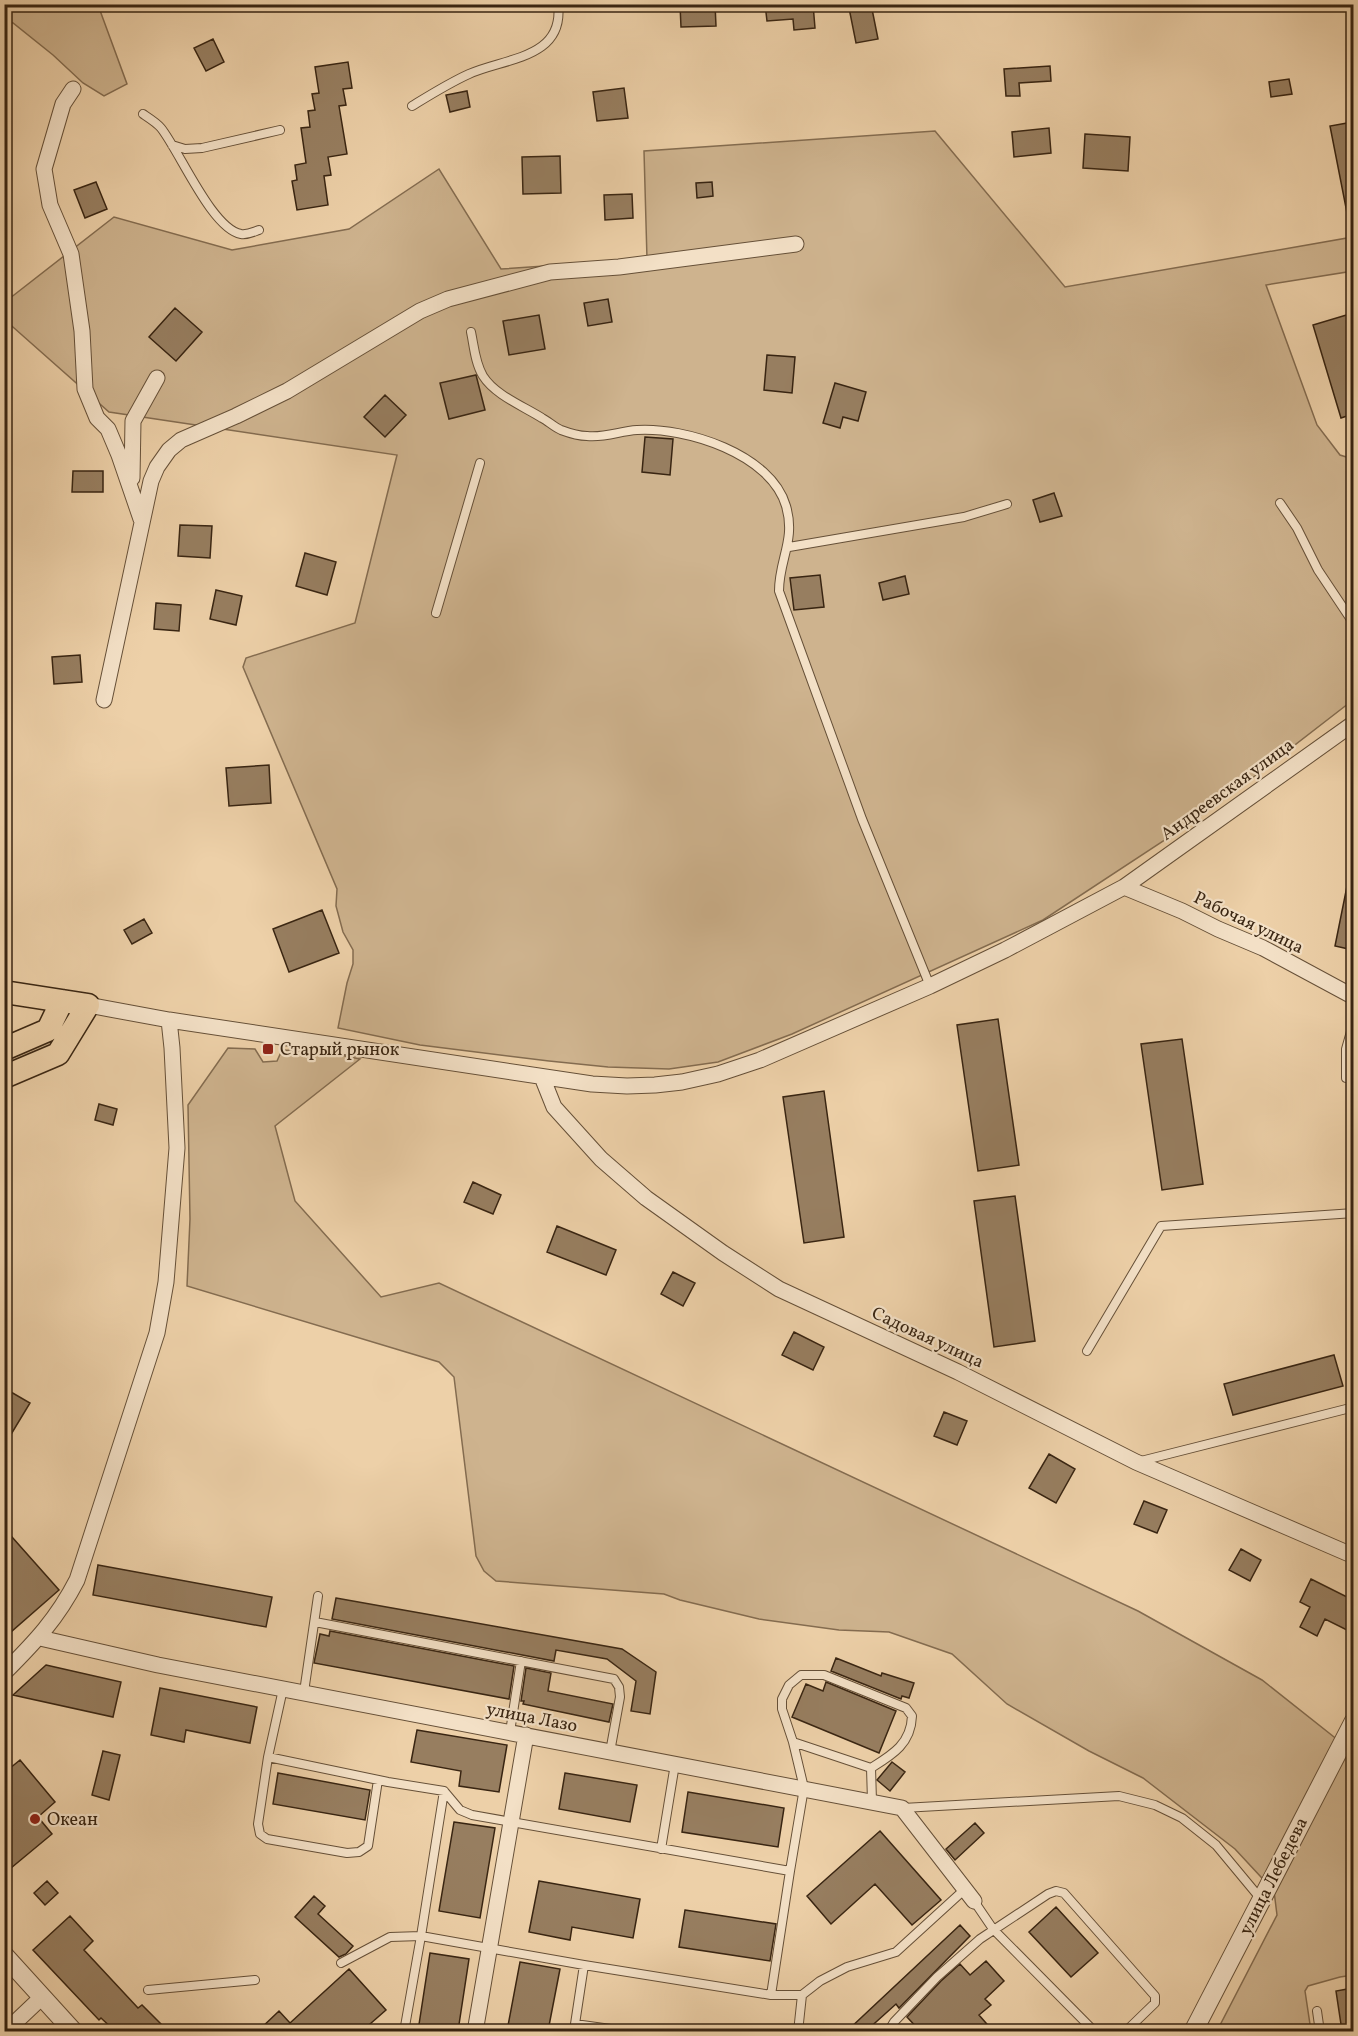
<svg xmlns="http://www.w3.org/2000/svg" width="1358" height="2036" font-family="Vollkorn,serif">
<rect width="100%" height="100%" fill="#edd0a8"/>
<filter id="stains"><feTurbulence type="fractalNoise" baseFrequency=".00333" numOctaves="4"/><feColorMatrix values="0 0 0 0 .2 0 0 0 0 .09 0 0 0 0 .02 0 0 0 .5 -.17"/></filter>
<radialGradient id="worn" r=".72"><stop offset=".6" stop-color="#630" stop-opacity="0"/><stop offset="1" stop-color="#630" stop-opacity=".3"/></radialGradient>
<path fill="#ceb38e" stroke="#846c50" stroke-width="1.5" d="M4,5H98L127,84L104,96L83,83L53,55L13,23L5,20Z
M935,131L1065,287L1353,237V271L1266,285L1317,425L1340,455L1353,459V700L1238,789L1174,834L1043,920L792,1034L718,1062L669,1069L608,1067L549,1061L420,1045L338,1028L347,983L353,964V950L343,932L336,906L337,889L243,667L246,658L355,623L397,455L109,412L5,320V302L114,217L232,250L349,229L439,169L501,269L647,259L644,151Z
M50,1040L52,1045L5,1065V1059Z
M228,1048L255,1049L263,1062L277,1061L282,1050L325,1052L360,1059L275,1126L295,1201L381,1297L439,1283L1138,1611L1262,1680L1353,1752V1975L1340,1977L1308,1986L1305,1991L1311,2031H1217L1277,1915L1274,1891L1235,1849L1143,1778L1089,1751L1007,1704L952,1654L889,1632L839,1630L759,1619L680,1600L664,1594L496,1581L484,1571L476,1556L454,1377L439,1362L187,1286L190,1219L188,1105Z"/>
<path fill="#977e60" stroke="#392512" stroke-width="1.5" d="M691,4H715L716,26L681,27L680,5Z
M765,4H813L815,28L794,30L793,19L767,21Z
M865,4H871L878,39L856,43L849,8Z
M213,39L224,62L206,71L194,48Z
M348,62L352,88L343,89L346,105L339,106L347,154L328,157L331,175L324,176L328,205L297,210L292,181L297,180L295,165L306,163L301,128L310,127L308,111L315,110L312,94L319,93L315,67Z
M1050,66L1051,81L1019,83L1020,96H1006L1004,69Z
M1289,79L1292,94L1271,97L1269,82Z
M624,88L628,118L597,121L593,92Z
M467,91L470,107L450,112L446,95Z
M1353,122V212L1347,213L1330,126Z
M1049,128L1051,153L1014,157L1012,132Z
M1085,134L1130,137L1128,171L1083,168Z
M560,156L561,193L523,194L522,157Z
M96,182L107,209L85,218L74,190Z
M712,182L713,196L697,198L696,183Z
M632,194L633,218L605,220L604,195Z
M608,299L612,322L588,326L584,303Z
M175,308L202,332L176,361L149,337Z
M1353,313V414L1341,418L1313,325Z
M539,315L545,349L509,355L503,321Z
M767,355L795,357L792,393L764,390Z
M476,375L485,410L449,419L440,383Z
M835,383L866,392L858,421L843,417L840,428L823,423Z
M385,395L406,415L385,437L364,417Z
M645,437L673,439L670,475L642,472Z
M73,471H103V492H72Z
M1054,493L1062,516L1040,522L1033,500Z
M180,525L212,526L210,558L178,556Z
M305,553L336,562L327,595L296,586Z
M820,575L824,607L794,610L790,578Z
M905,576L909,594L883,600L879,583Z
M216,590L242,596L236,625L210,619Z
M156,603L181,605L179,631L154,629Z
M80,655L82,682L54,684L52,657Z
M269,765L271,803L229,806L226,768Z
M1347,886L1353,887V950L1335,946Z
M322,910L339,953L289,972L273,929Z
M144,919L152,933L132,944L124,930Z
M998,1019L1019,1165L978,1171L957,1025Z
M1182,1039L1203,1184L1162,1190L1141,1044Z
M824,1091L844,1237L804,1243L783,1097Z
M99,1104L117,1109L113,1125L95,1120Z
M473,1182L501,1195L493,1214L464,1202Z
M1015,1196L1035,1341L994,1347L974,1201Z
M557,1226L616,1250L606,1275L547,1252Z
M673,1272L695,1283L683,1306L661,1294Z
M794,1332L824,1347L813,1370L782,1355Z
M1334,1355L1343,1386L1233,1415L1224,1384Z
M4,1388L30,1403L4,1446Z
M944,1412L967,1421L957,1445L934,1436Z
M1049,1454L1075,1469L1056,1503L1029,1488Z
M1144,1501L1167,1510L1157,1533L1134,1524Z
M4,1528L59,1590L4,1638Z
M1241,1549L1261,1560L1250,1581L1229,1570Z
M98,1565L272,1597L266,1627L93,1595Z
M1311,1579L1353,1600V1633L1325,1619L1317,1636L1300,1627L1310,1607L1300,1602Z
M336,1598L622,1649L656,1672L650,1714L631,1711L636,1681L607,1659L556,1650L554,1661L332,1619Z
M330,1631L514,1666L509,1699L314,1663L320,1634L329,1636Z
M836,1658L881,1676L882,1673L914,1683L909,1698L902,1696L901,1699L831,1671Z
M46,1665L121,1682L113,1717L13,1695Z
M526,1668L551,1673L548,1691L613,1704L609,1722L523,1704L524,1701H521Z
M826,1682L896,1711L879,1753L792,1717L806,1684L823,1691Z
M160,1688L257,1707L250,1743L186,1730L184,1742L151,1735Z
M417,1730L507,1745L499,1792L459,1786L461,1771L411,1762Z
M103,1751L120,1755L109,1800L92,1795Z
M20,1760L55,1802L38,1817L52,1834L11,1868L4,1860V1773Z
M892,1762L905,1772L890,1791L877,1780Z
M278,1773L370,1790L365,1820L273,1804Z
M565,1773L637,1785L630,1822L559,1809Z
M688,1792L784,1808L778,1847L682,1832Z
M454,1822L495,1828L480,1918L439,1911Z
M975,1823L984,1833L955,1860L946,1849Z
M880,1831L941,1900L912,1925L875,1884L831,1924L807,1896Z
M47,1881L58,1893L45,1905L34,1893Z
M539,1881L640,1899L633,1938L572,1927L570,1940L529,1932Z
M314,1896L325,1906L318,1914L353,1946L346,1954L339,1957L295,1917Z
M1056,1907L1098,1953L1071,1977L1029,1932Z
M685,1910L776,1924L770,1961L679,1947Z
M70,1916L93,1941L84,1950L138,2008L142,2005L168,2031H115L101,2018L99,2020L33,1950Z
M960,1925L970,1936L899,2008L896,2004L866,2031H847Z
M430,1953L469,1959L458,2031H418Z
M986,1961L1004,1981L985,1999L991,2005L979,2015L993,2031H920L907,2017L941,1981L960,1964L970,1975Z
M520,1962L560,1969L548,2031H507Z
M349,1969L386,2010L362,2031H258L279,2011L290,2023Z
M1353,1988V2031H1342L1336,1991Z"/>
<g fill="none" stroke-linecap="round" stroke-linejoin="round">
<g stroke="#665038" stroke-width="10">
<path id="service" d="M412,106C430,95 449,83 469,74C504,58 565,59 558,4
M143,114C149,118 157,123 161,128C180,152 212,229 241,234C248,235 253,232 259,230
M172,145L185,149L202,148L280,130
M471,332C474,346 475,363 483,376C495,395 523,406 542,418C548,421 554,427 561,430C569,433 579,436 587,436C605,438 620,431 637,430C686,427 771,454 786,506C796,540 779,559 779,591L862,819L930,986
M1280,503L1297,528L1318,570L1354,624
M789,547L964,517L1007,504
M436,613L480,463
M1354,1021L1346,1049V1078L1354,1080
M1087,1351L1161,1226L1354,1213
M1141,1461L1354,1407
M315,1622L614,1679L619,1687L620,1697L610,1752
M283,1689L268,1757L388,1782L444,1791L460,1810L472,1815L790,1871L804,1788L793,1742L782,1709V1699L789,1685L801,1675H824L906,1708L912,1716C911,1744 892,1755 871,1768L872,1801
M304,1692L318,1596
M510,1732L521,1661
M793,1742L871,1768
M268,1757L258,1824L260,1834L267,1839L347,1853L359,1852L368,1846L378,1780
M903,1808L1119,1796L1155,1805L1182,1818L1216,1845L1260,1898
M661,1849L675,1764
M974,1901L993,1929L1095,2032
M341,1963L390,1937L421,1936L584,1965L771,1995H802L820,1981L847,1967L896,1952L964,1890
M584,1965L575,2024L632,2032
M148,1990L255,1980
M771,1995L790,1871
M1317,2011L1320,2032
M404,2032L421,1936L444,1791
M798,2032L802,1995
M888,2032L894,2022L937,1977L980,1939L1048,1894L1056,1891L1064,1893L1155,1996V2003L1125,2032"/>
</g>
<g stroke="#665038" stroke-width="17">
<path id="minor" d="M73,89L63,104L44,169L50,205L71,254L82,331L85,389L97,418L108,429L119,455L141,519
M132,478L133,421L157,378
M104,700L151,481L157,467L169,450L181,440L236,416L287,391L420,311L448,299L550,272L619,267L796,244
M1124,887L1182,911L1218,929L1263,948L1354,997
M88,1005L169,1020L592,1084L627,1086L655,1085L682,1082L718,1074L760,1060L930,986L1005,950L1124,887L1354,723
M542,1077L554,1107L601,1159L646,1198L723,1253L779,1289L958,1372L1136,1462L1354,1556
M40,1638L158,1665L902,1808L974,1901
M4,1673C35,1642 57,1619 77,1580L157,1333L166,1282L177,1148L172,1048L169,1020
M5,2032L42,1997
M475,2032L526,1735"/>
</g>
<g stroke="#665038" stroke-width="20">
<path id="tertiary" d="M4,1955L74,2032
M1193,2032L1354,1721"/>
</g>
<g stroke="#392512" stroke-width="25">
<path id="primary" d="M4,992L88,1005L58,1054L4,1077
M4,1049L48,1030L62,1001"/>
</g>
<use href="#service" stroke="#f3e0c6" stroke-width="8"/>
<use href="#minor" stroke="#f3e0c6" stroke-width="15"/>
<use href="#tertiary" stroke="#f3e0c6" stroke-width="18"/>
<use href="#primary" stroke="#edd0a8" stroke-width="22"/>
</g>
<g fill="#8f2418" stroke="#f3e0c6" stroke-width="2">
<rect x="262" y="1043" width="12" height="12" rx="3"/>
<circle cx="35" cy="1819" r="6"/>
</g>
<g text-anchor="middle" stroke-width="4.5" stroke-linejoin="round" paint-order="stroke">
<g font-size="18" fill="#392512" stroke="#f3e0c6">
<text transform="translate(1227 789) rotate(-36)" y="6">Андреевская улица</text>
<text transform="translate(1249 922) rotate(26)" y="6">Рабочая улица</text>
<text transform="translate(928 1337) rotate(25)" y="6">Садовая улица</text>
<text transform="translate(532 1717) rotate(11)" y="6">улица Лазо</text>
<text transform="translate(1273 1876) rotate(-63)" y="6">улица Лебедева</text>
</g>
<g font-size="18" fill="#392512" stroke="#f3e0c6" text-anchor="start">
<text x="280" y="1055">Старый рынок</text>
<text x="47" y="1825">Океан</text>
</g>
</g>
<rect width="1358" height="2036" fill="none" stroke="#edd0a8" stroke-width="24"/>
<rect x="6" y="6" width="1346" height="2024" fill="none" stroke="#392512" stroke-width="3"/>
<rect x="12" y="12" width="1334" height="2012" fill="none" stroke="#392512" stroke-width="1.5"/>
<rect width="100%" height="100%" filter="url(#stains)"/>
<rect width="100%" height="100%" fill="url(#worn)"/>
</svg>
